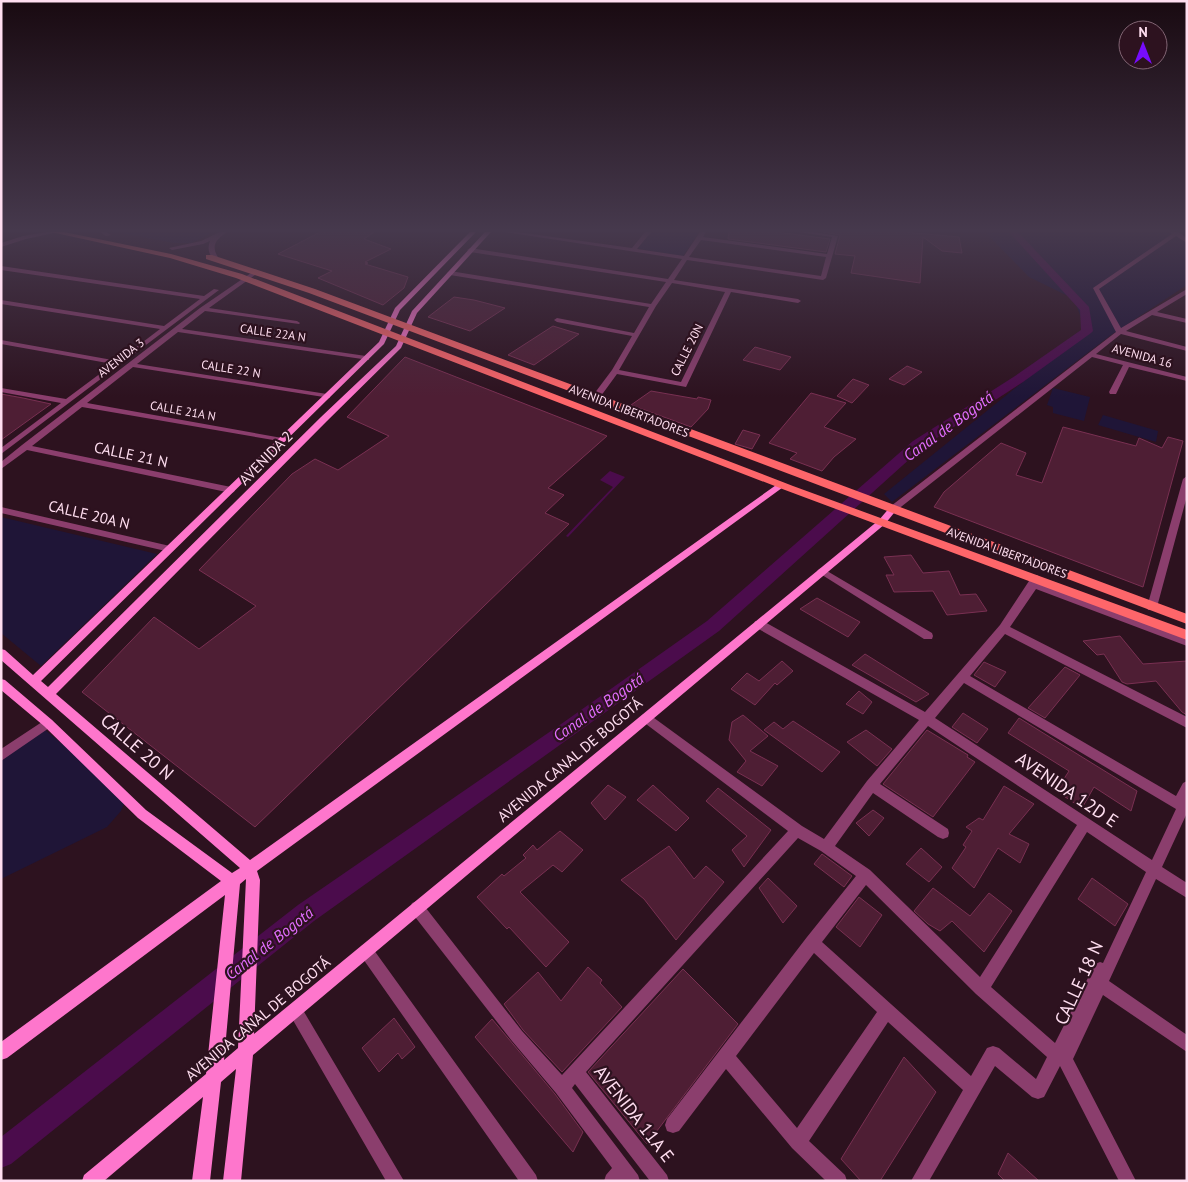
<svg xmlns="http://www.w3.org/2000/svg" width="1188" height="1182" font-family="'PT Sans',sans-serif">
<rect width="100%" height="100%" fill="#2d121f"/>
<path fill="#1f1537" d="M115,232H213L192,243H174Z
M651,232H699L683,256L639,249L638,248Z
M985,232H1171L1187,243V285L1111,335L892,502L884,494L1086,331L1074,299L1029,277Z
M1053,388L1090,397L1084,421L1053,413V407L1047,405Z
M1103,415L1158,431L1156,442L1098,425Z
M1,517L157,554L41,666L1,633Z
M44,729L127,797L121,811L107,827L1,879V759Z"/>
<path fill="#4b0c4c" d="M610,471L625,477L568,537L566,536L613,487L600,480Z"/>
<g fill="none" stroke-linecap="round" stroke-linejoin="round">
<path fill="#4b0c4c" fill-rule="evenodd" d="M1009,232H1018L1089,307L1093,331L1091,333L1023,382L923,447L719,631L314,921L11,1164L1,1168V1137L298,905L564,722L707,621L913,441L1015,376L1081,330L1080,310Z"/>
</g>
<path fill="#4e1e34" stroke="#793052" d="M320,232H374L364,239L391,249L365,262L368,263L365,264L408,277L404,288L383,305L318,278L332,271L278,254Z
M729,232H776L830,239L826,252L728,239Z
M823,232H904L959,237L962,253L942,251L923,237L920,283L851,273L855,256L835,254L840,235Z
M454,297L474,300L505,308L470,331L428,317Z
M553,326L579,334L534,365L508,355Z
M755,347L791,357L780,370L743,360Z
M405,357L607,436L548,488L564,495L545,513L569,524L255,827L82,692L154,617L199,649L256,606L199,570L292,474L315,459L338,470L389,436L347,417Z
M907,366L922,372L904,385L889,379Z
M853,379L869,385L852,403L837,396Z
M651,391L697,399L698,397L711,400L708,409L691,427L631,405Z
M811,393L846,403L824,427L856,439L834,457L822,471L790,459L797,453L769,443Z
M1,394L23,398L51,404L1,440Z
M1063,427L1136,446L1139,438L1162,448L1168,437L1183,441L1143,587L934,507L944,492L1001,443L1026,453L1016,475L1042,483Z
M743,430L760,435L752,449L735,444Z
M911,555L923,573L949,571L960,595L976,594L987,611L947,615L933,591L894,592L886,575H894L884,557Z
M817,598L860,622L848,637L800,609Z
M1120,636L1143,664L1187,661V715L1182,712L1156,681L1127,684L1122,682L1104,654L1097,655L1083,641Z
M865,654L929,694L916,702L852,665Z
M782,661L793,671L777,685L775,683L755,705L731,689L747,673L759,681Z
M984,662L1006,672L995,687L974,675Z
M1065,667L1080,675L1045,718L1028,708Z
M859,691L872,702L863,714L846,704Z
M963,713L988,729L977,743L952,727Z
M743,715L768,736L750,751L778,766L762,786L737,772L746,761L729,740L732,722Z
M1019,718L1137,791L1131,811L1094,787L1082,808L1056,791L1069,771L1008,733Z
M793,721L840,752L822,772L764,730L774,722L783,729Z
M866,730L892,749L877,766L847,742Z
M927,730L968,755L967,757L975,762L933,817L883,784Z
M608,785L626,797L605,820L591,803Z
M653,785L689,818L676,831L637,800Z
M1004,786L1034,804L1009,834L1029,844L1020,863L998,848L974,888L952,868L966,847L963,845L972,831L966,827L979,818L983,820Z
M718,788L771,830L744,867L732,850L747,836L706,801Z
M873,810L884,818L869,836L856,823Z
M560,831L583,850L562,872L553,865L520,892L569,942L546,967L509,927L507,929L477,897L502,874L504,876L526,858L523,855L533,845L537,850Z
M669,846L694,879L706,866L724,882L676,940L644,899L621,880Z
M921,848L942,867L929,882L906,864Z
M822,854L852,876L844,887L814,864Z
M768,878L797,906L783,923L759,888Z
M1092,878L1128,904L1115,926L1078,899Z
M933,888L970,916L989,893L1012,911L984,952L952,921L940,931L928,924L914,911Z
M859,897L882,915L860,947L836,927Z
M588,967L602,980L600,983L622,1007L562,1072L523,1030L504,1004L538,972L561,1001Z
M683,969L738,1024L647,1144L588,1072Z
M394,1018L415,1047L402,1059L398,1053L379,1072L362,1048Z
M492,1019L555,1094L583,1132L573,1152L475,1037Z
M904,1057L936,1092L880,1181H861L841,1159Z
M1008,1153L1039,1181H1005L998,1174Z"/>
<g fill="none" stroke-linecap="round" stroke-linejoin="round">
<path fill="#8b3e6d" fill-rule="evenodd" d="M47,232H58L26,239L1,247V243L23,236Z
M100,232H106L111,235L106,236Z
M220,232H227C216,240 210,245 219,259L218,260H214C209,254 207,249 210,241L203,244L172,250L169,248L201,241Z
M505,232H517L632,248L645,232H651L637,249L684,256L700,232H706L703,237L827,254L832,237L798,232H813L838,236L826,278L823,280L687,260L674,280L798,299L801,301L798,303L731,292L686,387L617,374L598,400H595L591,398L612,370L632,336L557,322L554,320L557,318L634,333L649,307L450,275L447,273L450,271L651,304L666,282L470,252L467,250L470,248L668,279L682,259ZM701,240L826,257L821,276L689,257ZM672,283L725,292L681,382L619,370L656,306Z
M1170,232H1178L1187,238V243L1176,236L1099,289L1121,328L1187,289V294L1157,312L1187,319V323L1152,315L1126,331L1187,347V351L1121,334L1096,354L1187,377V381L1129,367L1116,394H1110L1109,392L1123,365L1092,357L897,510H891L890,508L891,506L1116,332L1093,288L1172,234Z
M1,266L204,296L214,289L219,290L1,454V448L61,403L1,392V388L66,399L113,364L1,344V340L118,361L160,329L1,304V300L164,326L200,299L1,270Z
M254,271L259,272L209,308L297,321L300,323L299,324L205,311L182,329L366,356H369V360L178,332L137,364L327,394H330V398L133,367L87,403L282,438L286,440L285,442L82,407L32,446L231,487L235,490L234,492L231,493L27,450L1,469V462L22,445L200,308Z
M1187,476V496L1157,607L1156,610H1148L1147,607L1183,479Z
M1,507L170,546L175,549L170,552L1,513Z
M822,568L932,633L933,636L932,639H924L819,573L817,571L819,569Z
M1037,575L1042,579L1040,583L1187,638V646L1036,589L1010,627L1187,717V728L1005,634L970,676L1176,796L1183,783L1187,781V813L1162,867L1187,883V898L1156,879L1109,981L1187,1035V1052L1103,995L1073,1059L1136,1181H1119L1060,1066L1044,1097L1038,1099L1032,1097L995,1066L929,1181H911L963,1090L888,1022L809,1141L845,1175L847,1181H826L792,1148L726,1069L679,1131L673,1133L667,1131L665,1125L667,1119L807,937L856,876L821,851L798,838L586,1072L667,1175L669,1181H650L575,1084L572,1088L638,1175L640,1181H604L606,1175L612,1168L556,1093L512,1041L412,913L410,908L412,903L417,901L422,903L522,1031L562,1075L788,831L642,721L640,718L642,715L646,713L650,715L802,826L824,839L867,781L919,720L755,627L754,624L755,621H763L925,712L1000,625L1029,581L1034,576ZM964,683L1176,809L1152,860L935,718ZM928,726L1077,825L980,977L870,870L835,846L873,793L938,837L943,839L948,837L949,833L948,829L880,784ZM1087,832L1146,872L1103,963L1100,962L1095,964L1055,1043L991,987ZM866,885L976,994L1047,1057L1036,1079L999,1048L993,1046L987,1048L971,1076L822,942ZM814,953L877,1012L797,1128L736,1056Z
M48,718L52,720L54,723L52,726L1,761V749Z
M366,944L371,946L536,1175L538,1181H519L361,956L359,951L361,946Z
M295,1002L300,1005L404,1181H386L290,1015L287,1010L290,1005Z"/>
<path fill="#fe76cc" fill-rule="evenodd" d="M470,232H476L400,310L384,344L41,681L48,687L321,417L396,346L412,311L485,232H491L417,313L401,348L327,421L56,694L250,860L779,483L782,482L786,485L257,871L260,880L254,1034L879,520L891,506L894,505L898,508L885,524L253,1055L241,1181H223L236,1069L221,1082L210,1181H192L203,1097L104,1181H82L84,1175L206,1074L225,895L7,1058L1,1060V1042L221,881L138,818L44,726L1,690V679L5,680L52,720L146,810L232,873L240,868L1,660V649L5,650L33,675L379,342L395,308ZM246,879L238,1048L224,1060L240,884Z"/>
<path fill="#fe666a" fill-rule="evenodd" d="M51,232H64L171,254L242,274L793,486L1187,630V640L785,490L236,278L170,258Z
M206,255H212L315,289L1187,614V624L309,293L206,259Z"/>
</g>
<linearGradient id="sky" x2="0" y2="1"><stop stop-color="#190a11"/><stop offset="0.58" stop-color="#46394d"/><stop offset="1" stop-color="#46394d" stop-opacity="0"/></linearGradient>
<rect width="1188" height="397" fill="url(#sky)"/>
<g text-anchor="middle" stroke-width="4.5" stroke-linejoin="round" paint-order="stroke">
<g font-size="12" fill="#ffdef0" stroke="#2d121f">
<text transform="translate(273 333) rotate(8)" y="4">CALLE 22A N</text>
<text transform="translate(687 350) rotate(-63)" y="4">CALLE 20N</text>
<text transform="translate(1142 356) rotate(15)" y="4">AVENIDA 16</text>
<text transform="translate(121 358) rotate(-38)" y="4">AVENIDA 3</text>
<text transform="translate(231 369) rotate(9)" y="4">CALLE 22 N</text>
<text transform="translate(183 411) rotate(10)" y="4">CALLE 21A N</text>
<text transform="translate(629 411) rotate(21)" y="4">AVENIDA LIBERTADORES</text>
<text transform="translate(1007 553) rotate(20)" y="4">AVENIDA LIBERTADORES</text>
</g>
<g font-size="15" fill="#ffdef0" stroke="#2d121f">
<text transform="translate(131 455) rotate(12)" y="5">CALLE 21 N</text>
<text transform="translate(266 458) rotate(-45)" y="5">AVENIDA 2</text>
<text transform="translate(89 515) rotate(13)" y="5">CALLE 20A N</text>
<text transform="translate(570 760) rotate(-40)" y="5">AVENIDA CANAL DE BOGOTÁ</text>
<text transform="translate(258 1019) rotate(-40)" y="5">AVENIDA CANAL DE BOGOTÁ</text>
</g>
<g font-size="16" font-style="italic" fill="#e26dfe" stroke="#2d121f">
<text transform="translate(948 426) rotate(-36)" y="6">Canal de Bogotá</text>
<text transform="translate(598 707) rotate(-35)" y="6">Canal de Bogotá</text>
<text transform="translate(269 943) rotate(-38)" y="6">Canal de Bogotá</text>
</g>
<g font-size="18" fill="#ffdef0" stroke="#2d121f">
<text transform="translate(137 747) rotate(41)" y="6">CALLE 20 N</text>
<text transform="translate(1067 790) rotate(34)" y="6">AVENIDA 12D E</text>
<text transform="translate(1079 983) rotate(-65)" y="6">CALLE 18 N</text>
<text transform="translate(634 1114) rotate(52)" y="6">AVENIDA 11A E</text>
</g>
</g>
<rect width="1188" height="1182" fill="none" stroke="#ffdef0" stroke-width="5"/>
<g transform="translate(1143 45)"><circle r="24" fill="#2d121f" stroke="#816473"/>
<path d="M0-4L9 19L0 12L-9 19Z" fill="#770cfd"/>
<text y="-8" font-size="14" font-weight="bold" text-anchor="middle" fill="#ffdef0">N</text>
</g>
</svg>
